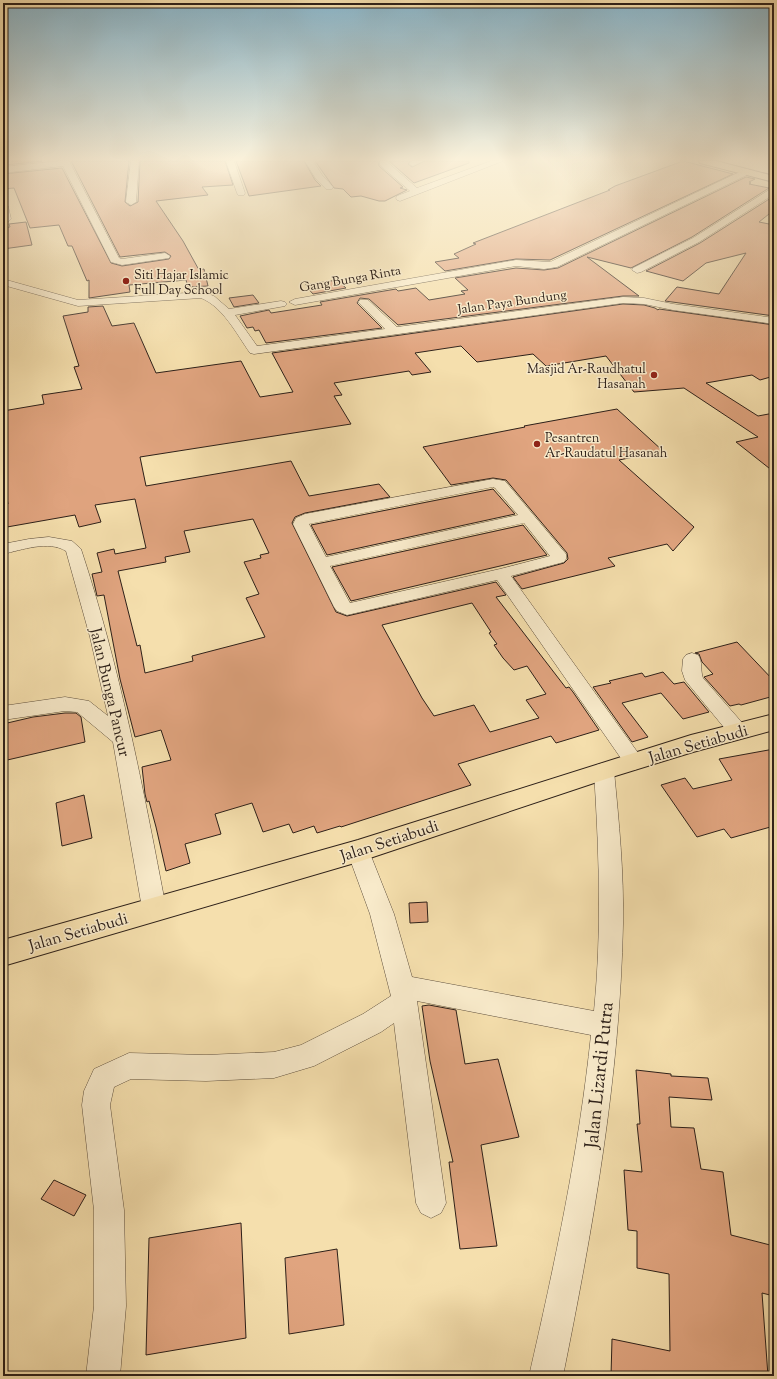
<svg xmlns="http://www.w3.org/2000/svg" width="777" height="1379" font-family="'Sorts Mill Goudy',serif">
<rect width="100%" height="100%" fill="#f5dfad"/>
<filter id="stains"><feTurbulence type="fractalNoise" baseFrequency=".005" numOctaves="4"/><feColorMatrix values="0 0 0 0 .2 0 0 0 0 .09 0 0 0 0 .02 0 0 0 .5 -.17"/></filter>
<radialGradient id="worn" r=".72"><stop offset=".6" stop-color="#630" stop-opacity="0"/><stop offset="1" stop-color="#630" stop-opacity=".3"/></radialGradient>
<path fill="#e0a47f" stroke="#2d2019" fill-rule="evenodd" d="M5,161H42L5,165Z
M71,161H129L125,202L130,206L138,202L140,161H225L233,185L202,187L208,195L156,201L183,241L199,270L204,269L208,286L188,287L186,280L129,285L130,292L89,298V280L87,281L72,246H68L59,225L30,228L14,188L3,189V174L62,168L111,263L122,266L169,259L171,256L165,252L120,257Z
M236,161H304L315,180L321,186L249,196Z
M315,161H378L379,166L403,187L400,188L407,190L385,201H379L361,196L351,197L343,189L334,188Z
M389,161H410L408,164L412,167L425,161H469V163L414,183Z
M683,161L733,174L550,260L516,259L445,271L435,262L459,258L454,254L476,244L473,243L610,190H608L615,186Z
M746,177L755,179L749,182L751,183L749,184L769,188L692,237L631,268L587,257L639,296H623L398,325L369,299L360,298L357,303L382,328L266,343L259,330L255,331L253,327L247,328L240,316L269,310L271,313L322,305L320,302L396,289L398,291L416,288L429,300L465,294L461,291L468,290L455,278L516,268L544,270L558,268Z
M774,196V210L759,222L774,225V316L665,301L677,287L719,294L746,253L706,263L683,281L646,271L700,243Z
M26,222L32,245L3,249V228L10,227L9,224Z
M337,280L346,288L313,294L305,285Z
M253,295L259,303L234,307L229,298Z
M623,304L644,305L655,308L658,310L659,309L774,325V376L760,380L752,375L706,383L758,416L774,413V472L736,442L758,437L684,388L634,392L606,356L546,366L533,354L477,362L461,346L415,353L431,372L412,375L409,371L334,383L342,395L334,396L351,424L140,457L146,486L291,461L309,496L379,484L390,497L305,513L295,517L292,523L336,612L347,616L496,582L506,595L496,597L566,688L569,687L573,692L599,730L556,743L551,736L458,764L471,785L341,827L340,826L317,833L314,826L293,833L289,824L263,832L252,803L215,814L221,834L185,844L190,863L166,871L156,827L149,801L147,802L145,794L142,767L171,760L161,730L135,737L120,679L104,595L97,596L92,574L102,572L97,553L114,549L115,554L146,548L135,499L95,505L101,522L79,527L75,515L7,527L4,504H8L3,475V411L44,404L42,395L82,389L74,367L79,366L63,316L88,312V307L103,306L112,326L134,323L156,373L241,361L260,397L293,392L272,353ZM253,519L269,553L260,555L261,558L244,562L259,594L246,598L265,637L192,656L193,661L145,673L140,645L137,646L118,571L166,562L165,557L190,552L184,531ZM472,603L491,632L489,633L497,644L494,645L503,658L514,670L527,666L546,694L526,700L539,718L490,732L474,705L434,716L422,698L382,625Z
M617,409L663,451L619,460L694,527L673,551L667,544L608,558L615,566L522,589L513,577L564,563L568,559L567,553L506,480L493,478L451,485L423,447L525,427L524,426Z
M493,489L515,514L327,555L311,525Z
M523,525L547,555L351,601L332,567Z
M737,642L774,681V696L741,705L739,704L730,706L704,677L713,674L702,662L699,654L695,653Z
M663,672L674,684L684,682L709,712L683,719L661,693L622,703L648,737L632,742L593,687L611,683L609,681L642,673L645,677Z
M65,713H76L81,717L85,742L3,761V724L33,717Z
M774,749V826L731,838L724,829L697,837L661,785L685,778L693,789L732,780L719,759Z
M84,795L92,838L62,846L56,803Z
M427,902L428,922L410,923L409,903Z
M429,1005L456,1010L465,1064L498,1059L519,1137L481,1145L497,1246L460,1249L449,1162H453L430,1061L422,1006Z
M636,1070L671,1074V1076L708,1078L712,1100L669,1097L671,1127L694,1128L701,1169L723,1172L731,1235L774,1246V1296L762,1293L768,1376H611L612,1339L670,1351L669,1274L637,1268V1231L628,1230L624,1170L642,1172L637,1124H640Z
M54,1180L86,1195L74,1216L41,1199Z
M241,1223L246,1338L146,1355L149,1238Z
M337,1249L344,1325L289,1334L285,1258Z"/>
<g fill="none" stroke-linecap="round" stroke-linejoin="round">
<g stroke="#5f503e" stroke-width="1">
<path id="street" d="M60,161H69L119,258L122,259L165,253L170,256L169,258L122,265L111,262L63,166L3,173V167Z
M131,161H139L136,202L131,205L126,202Z
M226,161H234L245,193L244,195H238L237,193Z
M305,161H313L322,175L333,187L332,189H326L316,179Z
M380,161H386L417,188L491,161H503L400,201L397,200L396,198L397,196L410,191L380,165Z
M412,161H424L413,166L409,164Z
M746,169L749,170L750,172L749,174L557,267L544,269L516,266L295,305L289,302L295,299L516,260L550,262Z
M774,187V194L699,242L641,272L637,273L632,270L633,268L693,238Z
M3,203L8,206L11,219L9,221H3Z
M3,279L78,300L202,292L214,296L229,309L281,301L285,302L287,304L285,306L235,315L257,346L385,329L358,302L360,300H368L397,327L623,297L644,298L673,304L774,318V324L673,310L644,304L623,303L254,354L250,353C236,333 223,307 201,298L78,306L3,285Z
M493,479L505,481L566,554V559L564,562L511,576L641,757L644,762L641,767L634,770L627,767L497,580L347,615L337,611L334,607L293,524L296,518L305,514ZM493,487L495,488L518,515L326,557L309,524ZM524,523L550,556L500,569L350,603L330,566Z
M49,537L72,541L81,549C120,667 143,787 166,908L162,915L154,918L146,915L142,908L113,742L77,712L65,711L3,720V706L65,697L89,701L108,716L90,637L66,551C48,540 22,550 3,554V544L29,539Z
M692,653L698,655C703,662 700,670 703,678L745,726L748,731L745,736L738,738L731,736L685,680L682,671L683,659L686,655Z
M604,763L611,765L614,771C619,822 624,873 623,924C620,1077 593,1227 563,1376H529C555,1263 579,1150 591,1035L417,1001L446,1203L441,1213L431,1218L421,1213L416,1203L394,1023L381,1032L314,1066L274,1078L206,1081L131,1079L114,1087L110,1105L124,1210L126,1306L120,1376H86L94,1306V1210L82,1105L84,1091L94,1069L129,1053L206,1055L274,1052L301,1045L363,1014L391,996L370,914L347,851L350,845L358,842L366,845L369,851L394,914L412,977L594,1011C602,931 599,851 594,771L597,765Z"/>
</g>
<g stroke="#2d2019" stroke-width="2">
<path id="primary" d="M774,714V730L693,752L612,777L358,862L3,966V940L358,840L691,735Z"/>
</g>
<g stroke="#2d2019" stroke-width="2">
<path id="highway" d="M699,161H716L774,176V182L700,163Z"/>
</g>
<use href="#street" fill="#f8eaca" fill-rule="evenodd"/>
<use href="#primary" fill="#f5dfad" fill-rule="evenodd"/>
<use href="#highway" fill="#f5dfad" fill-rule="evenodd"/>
</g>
<linearGradient id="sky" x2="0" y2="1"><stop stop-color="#8ab8ce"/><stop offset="0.45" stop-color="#faf1da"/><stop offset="1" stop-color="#faf1da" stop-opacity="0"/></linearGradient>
<rect width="777" height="354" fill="url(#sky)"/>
<g fill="#8f2418" stroke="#f8eaca" stroke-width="1.5">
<circle cx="126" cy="281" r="4"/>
<circle cx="654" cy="375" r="4"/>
<circle cx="537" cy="444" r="4"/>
</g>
<g text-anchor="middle" stroke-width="3" stroke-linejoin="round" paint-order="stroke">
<g font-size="13" fill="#2d2019" stroke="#f8eaca" text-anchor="start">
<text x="134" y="279">Siti Hajar Islamic<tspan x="134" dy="15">Full Day School</tspan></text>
<text x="646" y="373" text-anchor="end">Masjid Ar-Raudhatul<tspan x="646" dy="15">Hasanah</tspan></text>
<text x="545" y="442">Pesantren<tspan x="545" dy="15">Ar-Raudatul Hasanah</tspan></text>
</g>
<g font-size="13" fill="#2d2019" stroke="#f8eaca">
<text transform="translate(350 278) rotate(-10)" y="5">Gang Bunga Rinta</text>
<text transform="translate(512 301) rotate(-8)" y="5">Jalan Paya Bundung</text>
</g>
<g font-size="16" fill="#2d2019" stroke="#f8eaca">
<text transform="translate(111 692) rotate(77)" y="6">Jalan Bunga Pancur</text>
<text transform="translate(698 743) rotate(-16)" y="6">Jalan Setiabudi</text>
<text transform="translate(389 840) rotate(-18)" y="6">Jalan Setiabudi</text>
<text transform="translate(78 931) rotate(-16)" y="6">Jalan Setiabudi</text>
</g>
<g font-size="19" fill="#2d2019" stroke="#f8eaca">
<text transform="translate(598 1075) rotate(-84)" y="7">Jalan Lizardi Putra</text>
</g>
</g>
<rect width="777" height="1379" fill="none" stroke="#f5dfad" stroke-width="16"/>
<rect x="4" y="4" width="769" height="1371" fill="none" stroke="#2d2019" stroke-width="2"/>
<rect x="8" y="8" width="761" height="1363" fill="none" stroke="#2d2019"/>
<rect width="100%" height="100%" filter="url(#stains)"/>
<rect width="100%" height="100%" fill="url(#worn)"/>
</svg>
